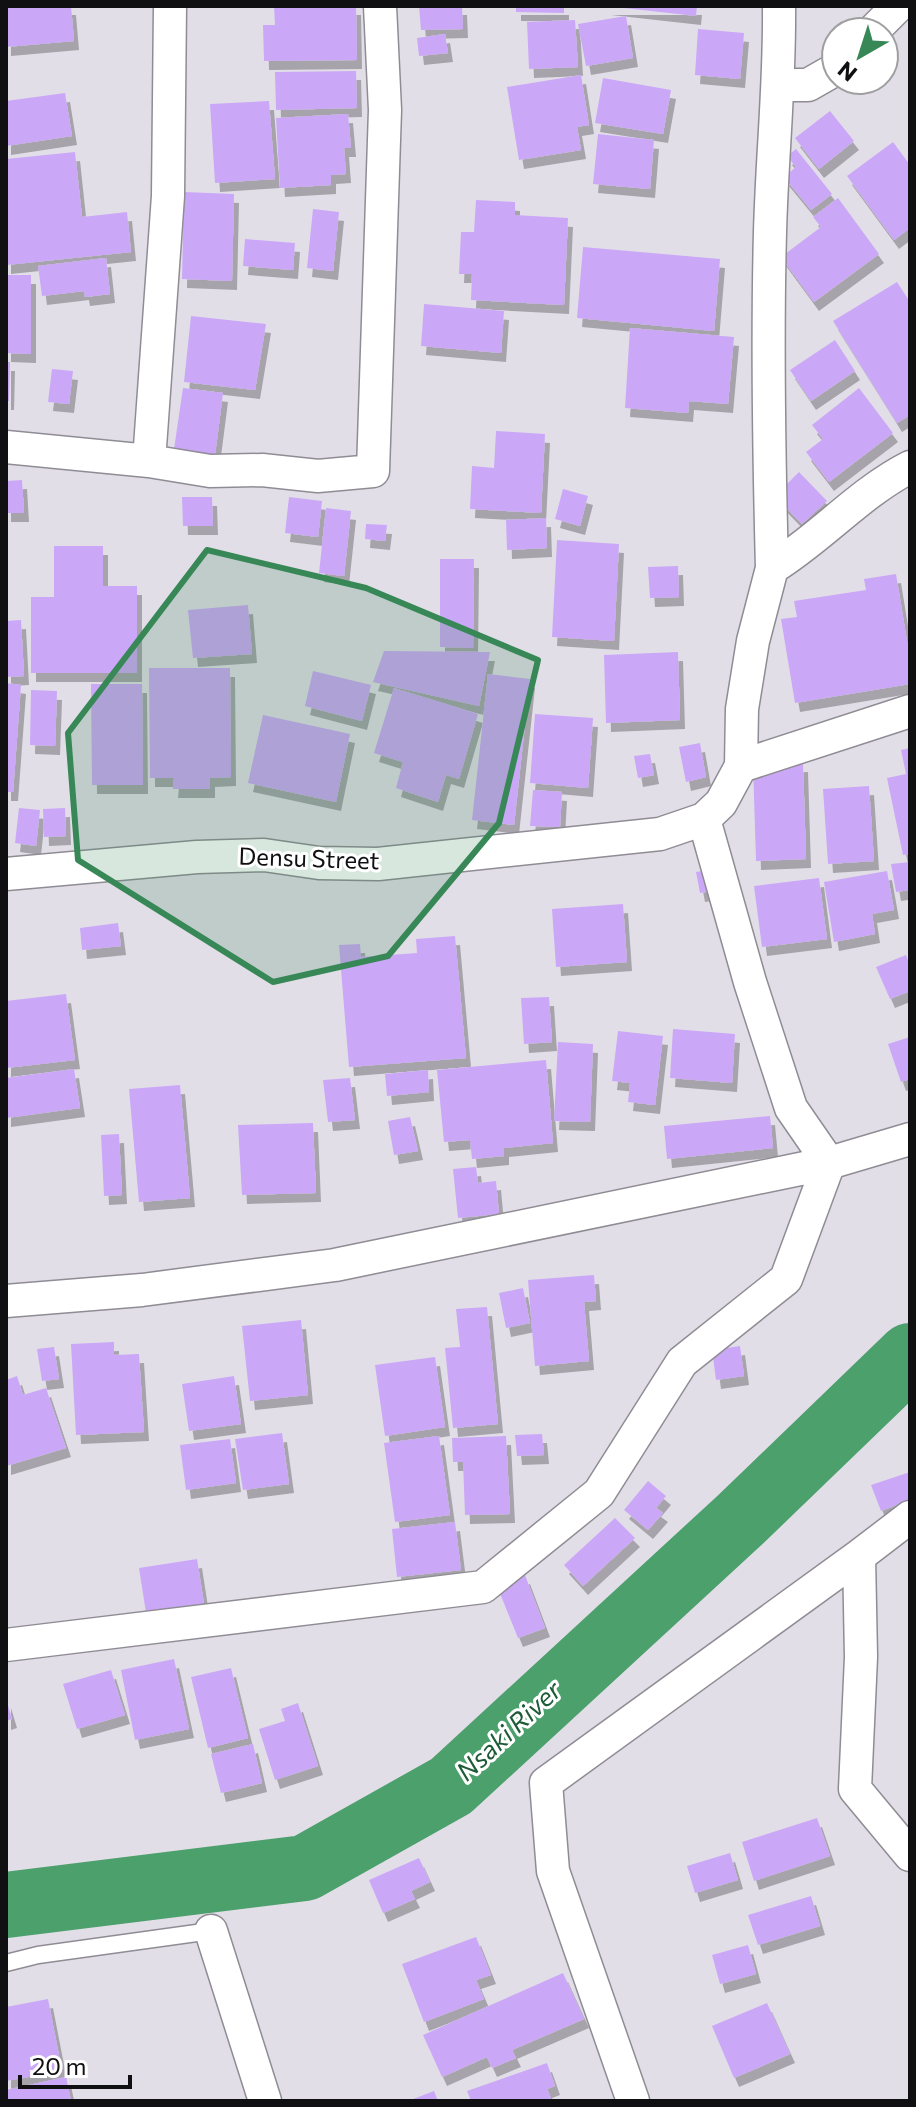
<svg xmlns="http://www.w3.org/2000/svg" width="916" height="2107" font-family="Commissioner,sans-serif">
<defs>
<filter id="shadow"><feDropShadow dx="5" dy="9" stdDeviation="0" flood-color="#0004"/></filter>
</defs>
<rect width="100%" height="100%" fill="#e2dee8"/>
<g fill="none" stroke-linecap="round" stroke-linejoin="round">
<path stroke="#4ba06c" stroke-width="66" d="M6,1905L305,1868L451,1786L741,1519L910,1356"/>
</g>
<path fill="#cba8f7" filter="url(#shadow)" d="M6,6H71L74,41L6,47Z
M274,6H356L357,60L264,61L263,25H275Z
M419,6H462L463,29L421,30Z
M516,6H564V13L516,12Z
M606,6H697L696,16Z
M626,16L633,58L586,66L578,24Z
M575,20L578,67L529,69L527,22Z
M698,29L744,33L740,79L695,75Z
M445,34L448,53L419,56L417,38Z
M356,71L357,108L276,110L275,72Z
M581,75L589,125L577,127L581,150L519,160L507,87Z
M603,78L671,90L663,134L595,123Z
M65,93L72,136L6,146V101Z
M269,101L275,179L215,183L210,104Z
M830,111L854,141L819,169L795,138Z
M348,114L351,148H344L346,174L331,175V185L280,188L276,118Z
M598,134L654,140L650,189L593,184Z
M893,142L910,165V228L894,240L847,176Z
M796,149L832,194L811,210L784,177L796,167L787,156Z
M75,152L82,217L127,212L131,252L6,265V159Z
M184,192L234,194L232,281L182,279Z
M838,198L879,254L814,302L781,257L821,227L813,217Z
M476,200L515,202V215L568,218L564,305L471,300L472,274H459L461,232H474Z
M313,209L339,212L333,271L307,268Z
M245,239L295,243L293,270L243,266Z
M583,247L720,259L714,331L577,318Z
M106,258L110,294L85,297L84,291L42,296L38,266Z
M6,275H31V354L6,353Z
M897,282L910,302V415L897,423L833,321Z
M424,304L504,311L501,353L421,346Z
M191,316L266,324L255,390L184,382Z
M630,328L734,337L728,404L689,401L688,413L625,408Z
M835,340L855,371L811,401L790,370Z
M6,362H10L9,401H6Z
M52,369L73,371L69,404L48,402Z
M183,388L223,393L215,455L174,449Z
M859,388L893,433L829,482L806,452L823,439L812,425Z
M496,431L545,434L541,513L470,509L472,466L494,468Z
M799,472L827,501L802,524L775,496Z
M22,480L24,513H6V481Z
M563,489L588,496L580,526L555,519Z
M182,497H212L213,526H183Z
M289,497L322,501L318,537L285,533Z
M326,508L351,511L344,576L319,573Z
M546,518L547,548L507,550L506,520Z
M366,524L387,525L385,541L365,539Z
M557,540L619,544L614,641L552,637Z
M54,546H103V586H137V673H31V597H54Z
M440,559H474L473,648L440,647Z
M678,566L679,597L650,598L648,567Z
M896,574L910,660V684L795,703L781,619L797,617L794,601L866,590L864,579Z
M248,605L252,654L193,658L188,610Z
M21,620L24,676L6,677V621Z
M384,651L490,652L479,706L373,682Z
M678,652L680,720L606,723L604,655Z
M149,668H230L231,777L210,778V789H173L174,778H150Z
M313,671L371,685L362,721L305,706Z
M488,674L530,679L514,825L472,820Z
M6,683L21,685L13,792H6Z
M91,684H142L143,785H92Z
M394,688L478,714L459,779L446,775L438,802L396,788L403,762L374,753Z
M31,690L57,691L55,746L30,745Z
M535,714L593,718L588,788L530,783Z
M263,715L350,734L336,802L248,783Z
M700,743L706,777L686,782L679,747Z
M910,748V854L903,855L887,778L906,774L901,750Z
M650,754L654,775L638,778L634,756Z
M803,763L806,859L756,861L753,765Z
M869,786L874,861L828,864L823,789Z
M533,790L562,792L560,827L530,826Z
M19,808L40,810L36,846L15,843Z
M65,808L66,836L44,837L43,809Z
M910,862V890L896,892L891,864Z
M709,870L712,891L700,893L696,872Z
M887,871L894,910L872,914L875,934L834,942L824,882Z
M819,878L827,939L762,947L754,886Z
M623,904L627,962L556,967L552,909Z
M118,923L121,946L82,950L80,928Z
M455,936L466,1058L349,1067L339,945L360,944L361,957L417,953L416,939Z
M906,955L910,966V991L890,999L876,967Z
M66,994L75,1060L6,1068V1001Z
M549,997L552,1042L524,1044L521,998Z
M673,1029L735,1034L732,1083L670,1078Z
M618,1031L663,1036L655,1105L628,1102L630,1083L612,1081Z
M910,1037V1079L901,1082L888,1044Z
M558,1042L593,1044L590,1122L554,1121Z
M546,1060L553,1143L504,1148V1156L472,1159L470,1140L444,1142L437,1070Z
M74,1069L80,1108L6,1118V1078Z
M428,1070L429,1092L387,1096L385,1074Z
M350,1078L355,1120L328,1122L323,1080Z
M180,1085L190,1198L139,1202L129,1089Z
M770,1116L773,1148L667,1159L664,1126Z
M410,1117L418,1151L394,1155L388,1121Z
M313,1123L316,1193L242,1195L238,1125Z
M119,1134L122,1195L104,1196L101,1135Z
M476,1167L478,1183L496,1181L499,1214L458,1218L453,1169Z
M594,1275L596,1301L584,1302L589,1361L535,1366L528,1280Z
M523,1288L530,1323L506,1328L499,1293Z
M487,1307L498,1424L453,1428L445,1348L460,1347L456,1309Z
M301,1320L308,1395L250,1401L242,1326Z
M114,1342V1355L139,1354L144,1432L76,1435L71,1344Z
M740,1346L744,1376L716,1380L712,1350Z
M54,1347L59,1379L42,1381L37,1349Z
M435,1357L445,1427L385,1436L375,1365Z
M17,1376L23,1395L46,1388L66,1448L6,1466V1380Z
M234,1376L241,1424L189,1431L182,1384Z
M282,1433L289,1484L243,1490L235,1439Z
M542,1434L544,1455L517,1456L515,1435Z
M439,1436L450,1515L395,1522L384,1443Z
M506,1436L510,1514L465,1515L463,1462H453L452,1438Z
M230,1439L236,1483L186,1490L180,1445Z
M910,1472V1500L881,1511L871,1485Z
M648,1481L666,1496L656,1508L663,1513L648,1530L624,1510Z
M615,1518L635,1538L583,1586L564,1565Z
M455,1522L461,1570L397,1577L392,1529Z
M197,1559L204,1604L146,1613L139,1568Z
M525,1575L545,1628L518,1638L497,1586Z
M174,1659L189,1729L135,1740L121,1670Z
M231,1668L248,1738L208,1748L191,1677Z
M111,1670L125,1715L77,1729L63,1684Z
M6,1699L12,1719L6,1721Z
M298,1703L318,1766L275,1780L259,1729L285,1721L281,1709Z
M253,1744L262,1783L221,1793L211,1754Z
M817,1818L830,1856L754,1881L742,1842Z
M730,1853L738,1880L695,1893L687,1866Z
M419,1858L430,1882L411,1891L415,1899L383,1913L369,1880Z
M811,1896L820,1926L758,1945L748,1915Z
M476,1937L491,1975L476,1980L484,1999L424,2022L402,1964Z
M748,1945L756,1974L720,1984L712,1955Z
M563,1973L584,2019L512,2050L516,2058L492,2068L487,2057L442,2077L423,2035Z
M48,1999L62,2071L6,2081V2007Z
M767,2003L790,2054L734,2078L712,2026Z
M547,2063L555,2086L547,2089L552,2101H471L467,2091Z
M66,2077L71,2101H6V2090Z
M434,2091L438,2101H408Z"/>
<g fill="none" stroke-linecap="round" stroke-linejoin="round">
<g stroke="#8f8c94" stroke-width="19">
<path id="lane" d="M6,1963L38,1955L211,1931"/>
</g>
<g stroke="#8f8c94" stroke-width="35">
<path id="street" d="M872,32L898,6
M781,85H808L836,69
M6,447L149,461L210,471L262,470L318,476L373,471L385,110L380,6
M149,461L168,196L170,6
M772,568C769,456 767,344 770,232C772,156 780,83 779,6
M741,766L910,711
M704,819L750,982L791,1108L829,1163L910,1139
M6,874L197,857L264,855L319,863L378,864L660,834L704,819L721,803L741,766L742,709L753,641L772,568C821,538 859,493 910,467
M6,1301L142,1290L335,1265L829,1163
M910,1517L859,1556L861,1657L855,1789L910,1855
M6,1645L483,1587L599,1493L682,1362L786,1279L829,1163
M211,1931L265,2101
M633,2101L553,1871L546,1783L859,1556"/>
</g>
<use href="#lane" stroke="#fff" stroke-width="16"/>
<use href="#street" stroke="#fff" stroke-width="32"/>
</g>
<path fill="#378757" fill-opacity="0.2" stroke="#378757" stroke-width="6" stroke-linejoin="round" d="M207,550L366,588L538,660L499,823L388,956L273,982L78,860L68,733Z"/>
<g text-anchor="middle" stroke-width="6" stroke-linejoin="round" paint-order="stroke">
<g font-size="24" fill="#100f12" stroke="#fff">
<text transform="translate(309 859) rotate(2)" y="8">Densu Street</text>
</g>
<g font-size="26" font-style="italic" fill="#1e5b37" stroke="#fff">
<text transform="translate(509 1731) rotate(-43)" y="9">Nsaki River</text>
</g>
</g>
<rect width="916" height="2107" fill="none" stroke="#100f12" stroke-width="16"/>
<g transform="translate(860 56) rotate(219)"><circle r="38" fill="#ffffff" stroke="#9f9fa0" stroke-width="2"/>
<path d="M0-6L14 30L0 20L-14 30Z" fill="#378757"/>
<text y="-12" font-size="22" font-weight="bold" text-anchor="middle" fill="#100f12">N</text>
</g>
<path d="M20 2075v12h110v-12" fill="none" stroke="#100f12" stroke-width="4"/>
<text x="32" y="2075" font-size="24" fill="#100f12" stroke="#ffffff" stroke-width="6" paint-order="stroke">20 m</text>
</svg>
